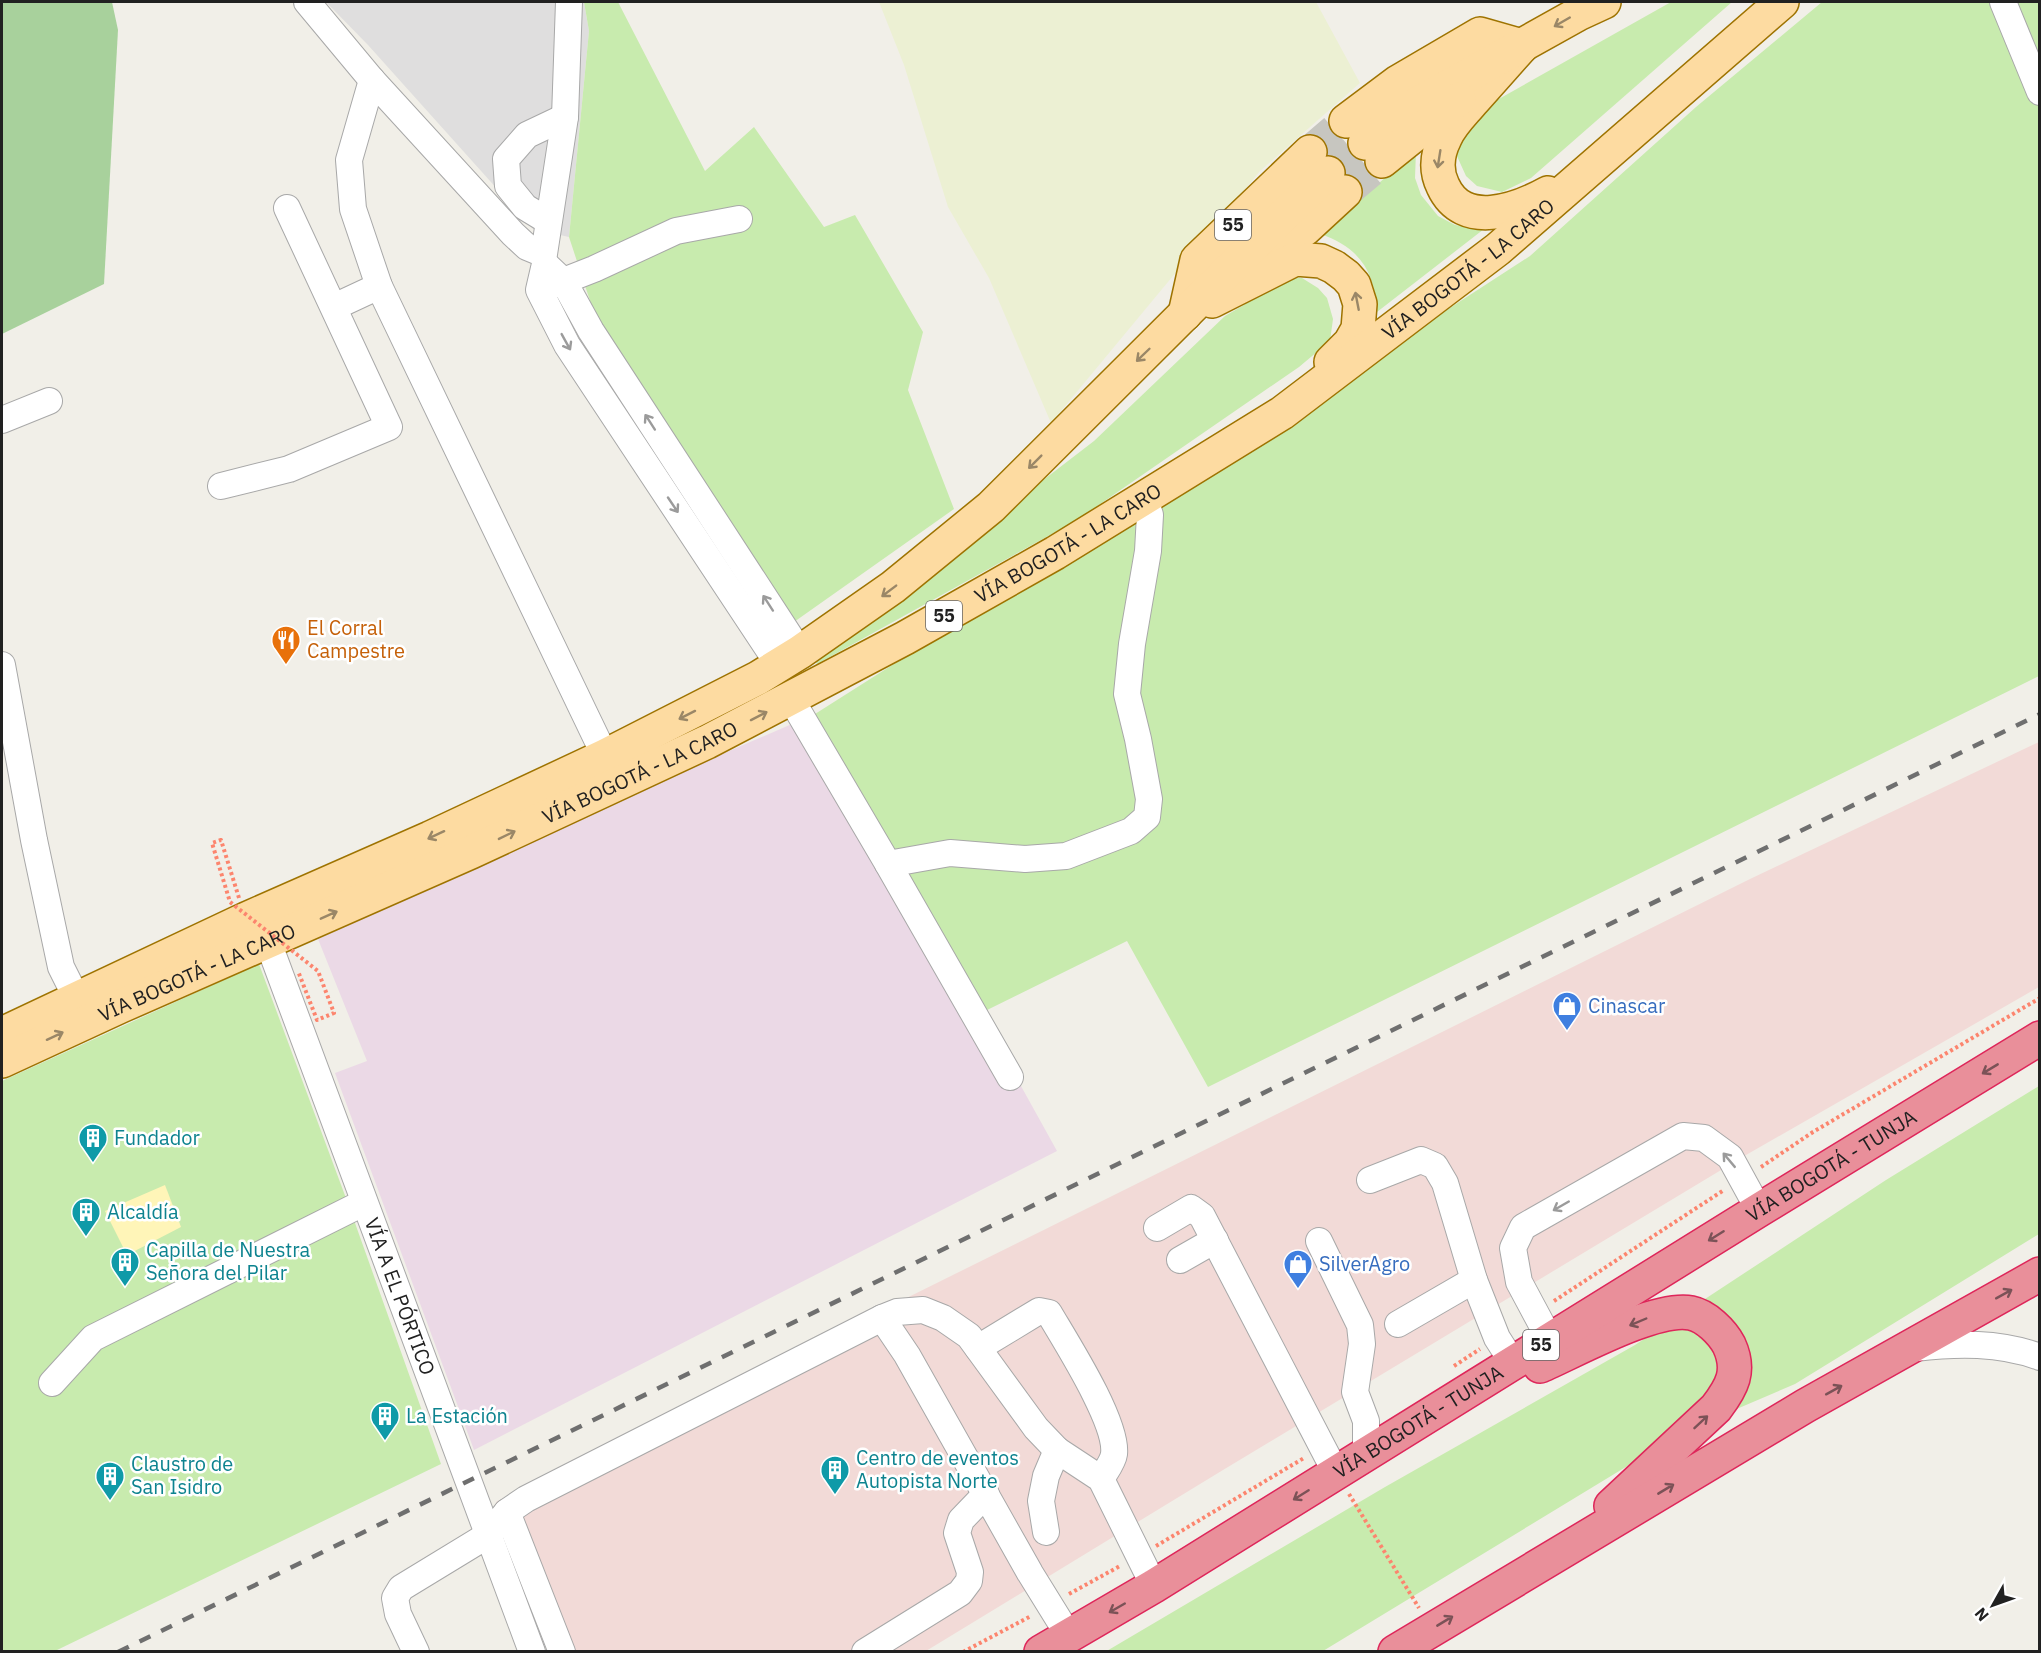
<svg xmlns="http://www.w3.org/2000/svg" width="2041" height="1653" font-family="'IBM Plex Sans',sans-serif">
<rect width="100%" height="100%" fill="#f1efe8"/>
<path fill="#dfdede" d="M326,2H584L589,31L569,237L533,229L368,45Z"/>
<path fill="#f2dad7" d="M2039,742V987L1746,1155L1223,1470L926,1651H551L496,1502L1750,879Z"/>
<path fill="#ebd9e6" d="M815,714L1057,1151L474,1450L335,1073L367,1061L318,939L632,793Z"/>
<path fill="#ecf0d3" d="M879,2H1316L1360,83L1260,171L1051,423L989,278L948,207L904,65Z"/>
<path fill="#c8ebae" d="M584,2H618L705,171L754,127L824,227L855,215L923,332L908,390L954,509L794,622L597,322L569,237L589,31Z
M1671,2H1732L1531,178L1502,192L1477,186L1466,176L1456,154L1461,128L1481,109Z
M1822,2H2039V676L1208,1087L1127,941L981,1013L815,714L1234,448L1530,256L1696,107Z
M1416,151L1415,178L1421,195L1438,216L1455,225L1484,229L1377,312C1375,271 1359,247 1320,234Z
M1275,277L1302,278L1318,288L1327,298L1333,319L1330,341L1299,367L1077,520L817,664L813,657L1094,441L1225,316L1244,305Z
M259,964L350,1209L441,1464L55,1651H2V1081Z
M2039,1086V1234L1795,1384L1685,1431L1323,1651L1105,1652L1385,1487L1635,1345L1886,1180Z"/>
<path fill="#a8d19c" d="M2,2H112L118,30L104,284L2,334Z"/>
<path fill="#fff5b8" d="M165,1185L181,1227L127,1255L105,1211Z"/>
<g fill="none" stroke-linecap="round" stroke-linejoin="round">
<path stroke="#c7c6c0" stroke-width="33" stroke-dasharray="33 16" stroke-linecap="butt" d="M1310,152L1346,121
M1328,173L1365,143
M1345,192L1382,161"/>
<g stroke="#a8a8a8" stroke-width="28">
<g id="minor">
<path d="M307,2L372,80L513,234L527,247L544,254L565,117L569,2"/>
<path d="M2003,2L2040,92"/>
<path d="M372,80L349,160L353,209L379,286L605,756"/>
<path d="M548,221L525,207L508,186L506,159L527,135L565,117"/>
<path d="M545,264L539,290L567,345L779,665"/>
<path d="M545,264L564,282L591,331L800,652"/>
<path d="M548,287L594,269L676,231L739,219"/>
<path d="M334,307L379,286"/>
<path d="M2,420L49,401"/>
<path d="M221,486L289,469L389,427L287,208"/>
<path d="M2,665L34,840L61,967L77,999"/>
<path d="M791,699L888,864L950,853L1025,859L1066,856L1131,831L1147,817L1149,799L1138,739L1127,694L1132,644L1148,551L1150,515L1144,496"/>
<path d="M888,864L1010,1077"/>
<path id="s1" d="M268,942L532,1652"/>
<path d="M1370,1180L1421,1160L1435,1166L1445,1183L1474,1280L1497,1338L1513,1363"/>
<path d="M1157,1228L1191,1208L1202,1216L1336,1473"/>
<path d="M1319,1241L1360,1325L1362,1344L1355,1392L1366,1421V1454"/>
<path d="M1180,1260L1215,1240"/>
<path d="M882,1318L897,1312L923,1310L943,1318L969,1336L1036,1428L1057,1450L1101,1479L1154,1586"/>
<path d="M1398,1324L1474,1280"/>
<path d="M1550,1340L1519,1282L1513,1248L1523,1227L1683,1136L1704,1138L1730,1157L1759,1210"/>
<path d="M978,1348L1039,1311L1049,1313C1066,1342 1118,1423 1114,1454C1113,1462 1105,1472 1101,1479"/>
<path d="M1915,1348C1957,1343 1999,1342 2040,1357"/>
<path d="M52,1383L93,1338L363,1203"/>
<path d="M507,1512L562,1652"/>
<path d="M1046,1532L1041,1501L1046,1476L1057,1450"/>
<path d="M416,1652L398,1614L395,1598L401,1588L488,1535L507,1512L526,1499L882,1318L907,1355L1030,1573L1069,1636"/>
<path d="M865,1652L960,1593L969,1581L970,1572L957,1533L961,1520L986,1494"/>
</g>
</g>
<g stroke="#9e7300" stroke-width="36">
<g id="major">
<path d="M1522,46C1506,64 1489,83 1473,101C1463,113 1451,124 1445,138C1437,154 1435,170 1443,186C1463,230 1517,210 1548,193"/>
<path d="M1346,121L1398,82L1480,34L1522,46"/>
<path d="M1365,143L1417,104L1578,14L1604,2"/>
<path d="M1382,161L1459,99"/>
<path d="M1260,261L1306,228L1345,192"/>
<path d="M1212,301L1295,259L1321,261L1334,267L1346,276L1354,285L1360,304L1358,329L1350,343L1331,362"/>
<path d="M1185,314L1197,260L1310,152"/>
<path d="M2,1034L246,919L430,838L605,756L758,678L800,652L893,587L991,507L1289,210L1328,173"/>
<path id="s2" d="M2,1061L121,1006L471,852L707,742L905,638L1055,553L1282,413L1498,249L1782,2"/>
</g>
</g>
<g stroke="#de265a" stroke-width="36">
<g id="highway">
<path d="M1540,1366C1575,1351 1655,1306 1691,1313C1706,1316 1722,1332 1729,1345C1741,1371 1732,1387 1716,1408L1611,1506"/>
<path id="s3" d="M1041,1652L1154,1586L1759,1210L2040,1038"/>
<path d="M1395,1652L1805,1406L2040,1274"/>
</g>
</g>
<path stroke="#fc856e" stroke-width="4" stroke-dasharray="3 3" stroke-linecap="butt" d="M1761,1167L1813,1132L2040,998
M1554,1301L1724,1190
M1454,1366L1480,1349
M1349,1494L1419,1608
M1156,1546L1304,1458
M1069,1594L1120,1566
M963,1652L1031,1616"/>
<use href="#minor" stroke="#fff" stroke-width="26"/>
<use href="#major" stroke="#fddba1" stroke-width="33"/>
<use href="#highway" stroke="#e98f9a" stroke-width="33"/>
<path stroke="#6f6f6f" stroke-width="4.5" stroke-dasharray="12 12" stroke-linecap="butt" d="M118,1652L2040,714"/>
<path stroke="#fc856e" stroke-width="4" stroke-dasharray="3 3" stroke-linecap="butt" d="M239,898L221,840L212,843L230,902L318,971L334,1013L317,1020L298,971"/>
</g>
<defs><path id="oneway-shaft" d="M-6 0H5M1.5-3L5.5 0L1.5 3" fill="none" stroke-width="1.6" stroke-linecap="round" stroke-linejoin="round" transform="scale(1.5)"/></defs>
<g stroke="#9a8767">
<use href="#oneway-shaft" transform="translate(1562 22) rotate(150)"/>
<use href="#oneway-shaft" transform="translate(1439 159) rotate(99)"/>
<use href="#oneway-shaft" transform="translate(1357 301) rotate(-101)"/>
<use href="#oneway-shaft" transform="translate(1143 355) rotate(136)"/>
<use href="#oneway-shaft" transform="translate(1035 462) rotate(135)"/>
<use href="#oneway-shaft" transform="translate(889 591) rotate(143)"/>
<use href="#oneway-shaft" transform="translate(687 715) rotate(153)"/>
<use href="#oneway-shaft" transform="translate(759 716) rotate(-27)"/>
<use href="#oneway-shaft" transform="translate(436 835) rotate(155)"/>
<use href="#oneway-shaft" transform="translate(507 835) rotate(-26)"/>
<use href="#oneway-shaft" transform="translate(329 915) rotate(-24)"/>
<use href="#oneway-shaft" transform="translate(55 1036) rotate(-25)"/>
</g>
<g stroke="#9b9b9b">
<use href="#oneway-shaft" transform="translate(566 342) rotate(61)"/>
<use href="#oneway-shaft" transform="translate(650 422) rotate(-123)"/>
<use href="#oneway-shaft" transform="translate(673 505) rotate(56)"/>
<use href="#oneway-shaft" transform="translate(768 603) rotate(-123)"/>
<use href="#oneway-shaft" transform="translate(1729 1160) rotate(-130)"/>
<use href="#oneway-shaft" transform="translate(1561 1206) rotate(150)"/>
</g>
<g stroke="#7b5257">
<use href="#oneway-shaft" transform="translate(1990 1069) rotate(149)"/>
<use href="#oneway-shaft" transform="translate(1716 1236) rotate(148)"/>
<use href="#oneway-shaft" transform="translate(2004 1294) rotate(-29)"/>
<use href="#oneway-shaft" transform="translate(1638 1322) rotate(157)"/>
<use href="#oneway-shaft" transform="translate(1834 1390) rotate(-29)"/>
<use href="#oneway-shaft" transform="translate(1701 1422) rotate(-43)"/>
<use href="#oneway-shaft" transform="translate(1666 1489) rotate(-31)"/>
<use href="#oneway-shaft" transform="translate(1301 1495) rotate(148)"/>
<use href="#oneway-shaft" transform="translate(1117 1608) rotate(150)"/>
<use href="#oneway-shaft" transform="translate(1445 1621) rotate(-31)"/>
</g>
<defs>
<g id="restaurant-pin" transform="scale(1.5)"><path d="M0 17L-7.5 6A9.5 9.5 0 1 1 7.5 6Z" fill="#e8710a" stroke="#fff"/><path d="M-5-6h1v4h1v-4h1v4h1v-4h1v5L-1.5 .5V6h-2V.5L-5-1ZM5-6V6H3V1.5H1.5Q1.5-4 5-6Z" fill="#fff"/></g>
<g id="shop-pin" transform="scale(1.5)"><path d="M0 17L-7.5 6A9.5 9.5 0 1 1 7.5 6Z" fill="#3f7fe0" stroke="#fff"/><path d="M-5-2.5h2.3a2.7 3.5 0 0 1 5.4 0H5L5.5 6h-11ZM-1.5-2.5h3a1.5 2.3 0 0 0-3 0Z" fill="#fff"/></g>
<g id="building-pin" transform="scale(1.5)"><path d="M0 17L-7.5 6A9.5 9.5 0 1 1 7.5 6Z" fill="#0f9aa8" stroke="#fff"/><path d="M-4-6H4V6H1V3H-1V6H-4ZM-2.5-4.3h1.7v1.8h-1.7ZM.8-4.3h1.7v1.8H.8ZM-2.5-1h1.7V.8h-1.7ZM.8-1h1.7V.8H.8Z" fill="#fff"/></g>
</defs>
<g fill-rule="evenodd">
<use href="#restaurant-pin" x="286" y="640"/>
<use href="#shop-pin" x="1567" y="1006"/>
<use href="#building-pin" x="93" y="1138"/>
<use href="#building-pin" x="86" y="1212"/>
<use href="#building-pin" x="125" y="1262"/>
<use href="#shop-pin" x="1298" y="1264"/>
<use href="#building-pin" x="385" y="1416"/>
<use href="#building-pin" x="835" y="1470"/>
<use href="#building-pin" x="110" y="1476"/>
</g>
<g text-anchor="middle" stroke-width="5" stroke-linejoin="round" paint-order="stroke">
<g fill="#fff" stroke="#646464" stroke-width="1.5">
<rect x="1215" y="210" width="36" height="30" rx="4.5"/>
<rect x="926" y="601" width="36" height="30" rx="4.5"/>
<rect x="1523" y="1330" width="36" height="30" rx="4.5"/>
</g>
<g font-size="18" font-weight="bold" fill="#212121">
<text x="1233" y="231">55</text>
<text x="944" y="622">55</text>
<text x="1541" y="1351">55</text>
</g>
<g font-size="20" fill="#212121" stroke="#fff">
<text dy="7" stroke="none"><textPath href="#s2" startOffset="1672">VÍA BOGOTÁ - LA CARO</textPath></text>
<text dy="7" stroke="none"><textPath href="#s2" startOffset="1186">VÍA BOGOTÁ - LA CARO</textPath></text>
<text dy="7" stroke="none"><textPath href="#s2" startOffset="700">VÍA BOGOTÁ - LA CARO</textPath></text>
<text dy="7" stroke="none"><textPath href="#s2" startOffset="214">VÍA BOGOTÁ - LA CARO</textPath></text>
<text dy="7" stroke="none"><textPath href="#s3" startOffset="928">VÍA BOGOTÁ - TUNJA</textPath></text>
<text dy="7" stroke="none"><textPath href="#s1" startOffset="378">VÍA A EL PÓRTICO</textPath></text>
<text dy="7" stroke="none"><textPath href="#s3" startOffset="442">VÍA BOGOTÁ - TUNJA</textPath></text>
</g>
<g font-size="20" fill="#c56008" stroke="#fff" text-anchor="start">
<text x="307" y="635">El Corral<tspan x="307" dy="23">Campestre</tspan></text>
</g>
<g font-size="20" fill="#366cbe" stroke="#fff" text-anchor="start">
<text x="1588" y="1013">Cinascar</text>
<text x="1319" y="1271">SilverAgro</text>
</g>
<g font-size="20" fill="#0d838f" stroke="#fff" text-anchor="start">
<text x="114" y="1145">Fundador</text>
<text x="107" y="1219">Alcaldía</text>
<text x="146" y="1257">Capilla de Nuestra<tspan x="146" dy="23">Señora del Pilar</tspan></text>
<text x="406" y="1423">La Estación</text>
<text x="856" y="1465">Centro de eventos<tspan x="856" dy="23">Autopista Norte</tspan></text>
<text x="131" y="1471">Claustro de<tspan x="131" dy="23">San Isidro</tspan></text>
</g>
</g>
<rect width="2041" height="1653" fill="none" stroke="#212121" stroke-width="6"/>
<g transform="translate(1993 1605) rotate(230)" stroke="#ffffff" stroke-width="4.5" paint-order="stroke">
<path d="M0-4.5L10 22L0 15L-10 22Z" fill="#212121"/>
<text y="-9" font-size="16" font-weight="bold" text-anchor="middle" fill="#212121">N</text>
</g>
</svg>
